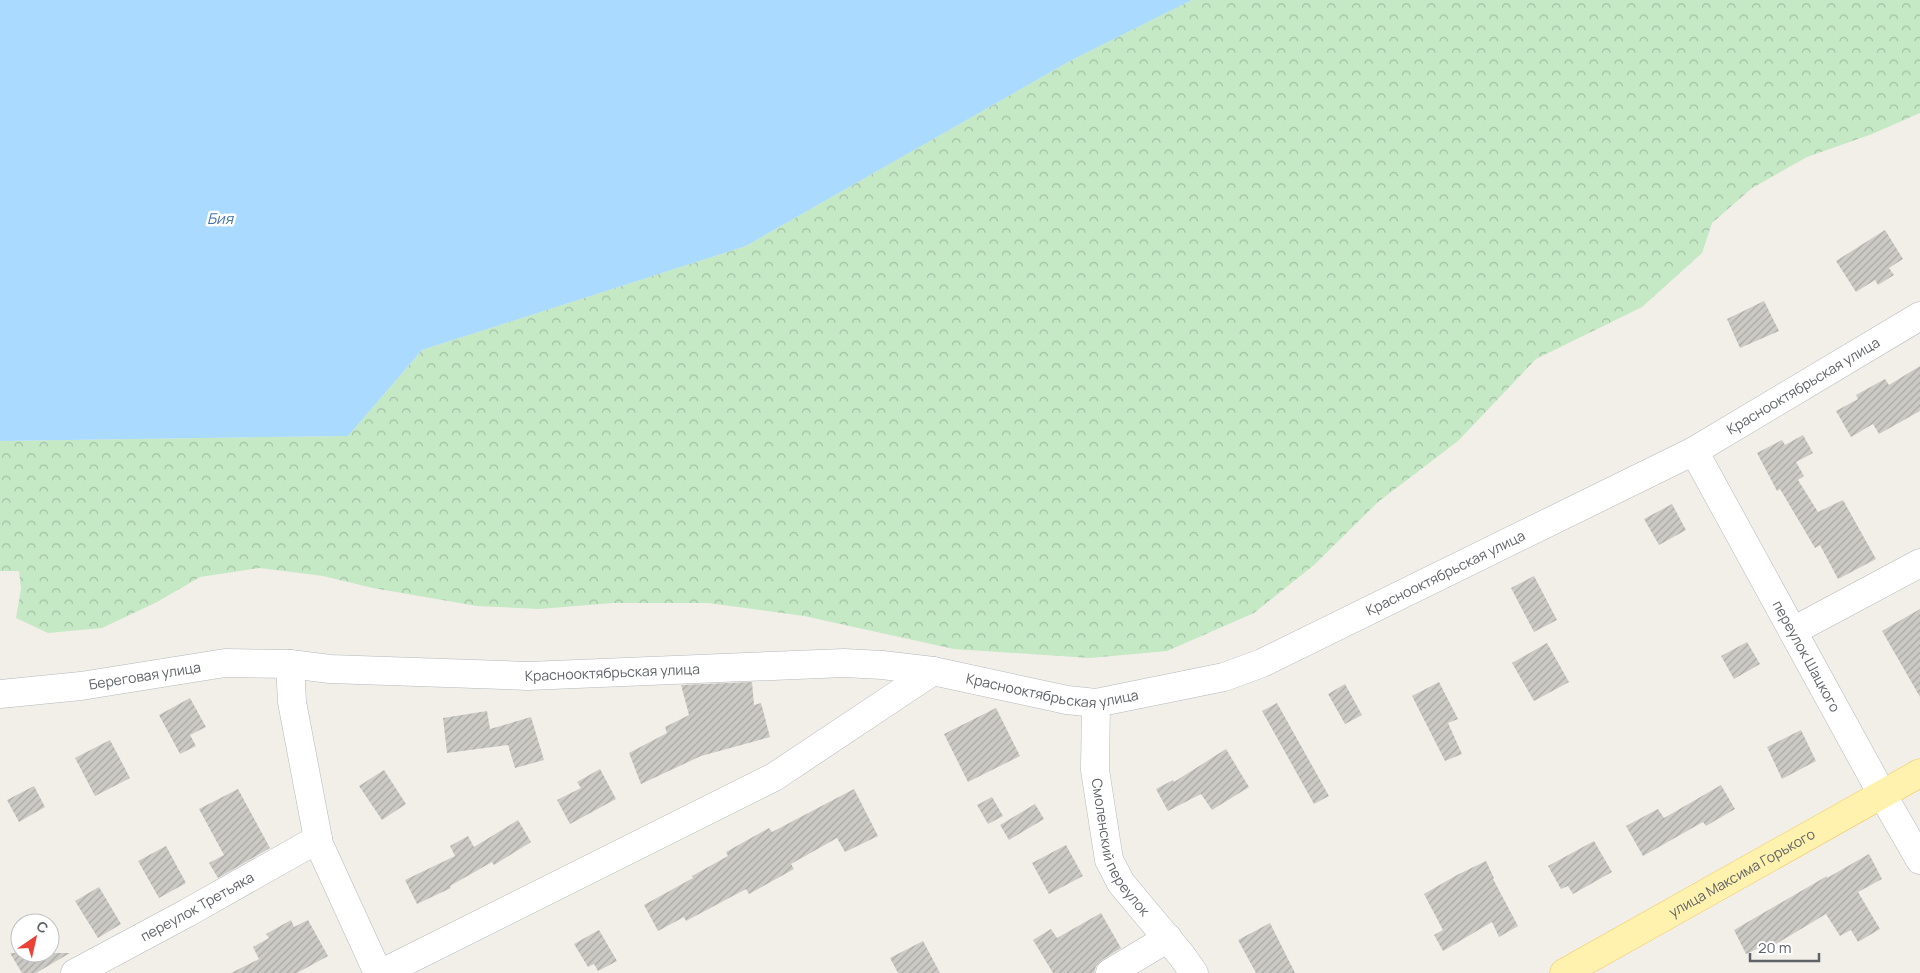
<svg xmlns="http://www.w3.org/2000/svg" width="1920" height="973" font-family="Manrope,sans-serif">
<defs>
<pattern id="forest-crowns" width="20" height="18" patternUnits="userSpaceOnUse" patternTransform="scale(1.25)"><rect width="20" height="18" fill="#c5e8c5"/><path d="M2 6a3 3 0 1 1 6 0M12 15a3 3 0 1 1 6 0" fill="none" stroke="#a3c0a4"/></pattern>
<pattern id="building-hatch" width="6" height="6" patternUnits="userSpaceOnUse" patternTransform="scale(1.25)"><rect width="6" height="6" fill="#cccac5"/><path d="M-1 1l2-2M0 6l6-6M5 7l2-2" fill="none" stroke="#a9a8a4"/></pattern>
</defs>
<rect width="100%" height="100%" fill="#f1efe8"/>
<path fill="url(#forest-crowns)" d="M1192,0H1920V113L1872,134L1807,157L1752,188L1712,223L1702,253L1642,307L1536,359L1458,441L1378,502L1314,565L1254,613L1167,651L1090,658L954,649L804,616L708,603H613L539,609L477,606L373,588L323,576L260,568L200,577L157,602L102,628L48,633L16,618L21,589L19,571H0V441L348,436L422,350L746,246L1070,61Z"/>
<path fill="#aadaff" d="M0,0H1192L1070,61L746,246L422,350L348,436L0,441Z"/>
<path fill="url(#building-hatch)" d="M1885,230L1903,259L1889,268L1894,275L1878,285L1875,280L1856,292L1836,261Z
M1764,301L1779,331L1740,348L1727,319Z
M1920,366V411L1879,434L1873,424L1851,437L1836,411L1858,399L1856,395L1885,379L1889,385Z
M1803,435L1813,453L1796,462L1804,476L1798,480L1818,512L1843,500L1876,559L1838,579L1820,545L1815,548L1780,489L1777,491L1757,453L1782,440L1785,445Z
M1672,504L1686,530L1659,545L1644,519Z
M1534,576L1557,620L1534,632L1511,588Z
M1920,609V697L1882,631Z
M1747,642L1760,664L1734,679L1721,656Z
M1547,643L1569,682L1534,701L1512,663Z
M752,682L754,705L761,703L770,737L701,756L641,784L629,753L667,733L665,727L689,715L681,685Z
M1439,682L1458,719L1448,723L1462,754L1445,761L1412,696Z
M1345,684L1362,715L1345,724L1328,694Z
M190,698L206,727L190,735L196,746L180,754L159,715Z
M1277,703L1329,796L1314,804L1262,711Z
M996,708L1020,756L968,782L944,734Z
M487,711L490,729L531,717L544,760L515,768L508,745L447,753L443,718Z
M1801,730L1816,761L1782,779L1767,747Z
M110,740L130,778L95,796L75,758Z
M1226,749L1249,787L1212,810L1201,794L1168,811L1156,789L1173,780L1174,782Z
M600,769L616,799L570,824L557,800L581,788L577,782Z
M384,770L406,804L382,820L359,786Z
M1721,785L1735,809L1706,826L1703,822L1643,856L1626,826L1658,809L1664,818Z
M34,786L45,807L19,822L7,800Z
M238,789L270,848L218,878L209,863L224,855L199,809Z
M854,789L878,836L845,852L837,838L791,864L794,869L749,894L746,889L686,921L684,917L658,931L644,905L693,878L692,876L728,856L726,852L769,828L772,832Z
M992,797L1003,816L988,824L977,805Z
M1035,804L1044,819L1009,840L1000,825Z
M518,820L531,842L494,865L492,862L450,886L451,888L417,904L405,880L455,856L450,846L468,836L474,847Z
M1594,841L1612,872L1573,894L1568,886L1561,889L1548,866Z
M1066,845L1083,876L1049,894L1032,863Z
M166,846L186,883L159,898L138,861Z
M1869,854L1882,879L1858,892L1880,929L1858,942L1851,930L1840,936L1826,914L1776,944L1774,941L1746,954L1734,930L1827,876V878Z
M1486,861L1494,878L1493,879L1518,926L1499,937L1492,922L1443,951L1434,935L1443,930L1424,894L1457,875Z
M99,887L121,924L98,938L75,901Z
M1101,913L1121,948L1102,960L1096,966L1094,973H1053L1033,940L1051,929L1057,938Z
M291,920L294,927L308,920L328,956L297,973H231L259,959L253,947L269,938L266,934Z
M1270,923L1295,973H1256L1238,940Z
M599,930L617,961L598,971L594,964L588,967L574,944Z
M923,941L940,973H898L890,958Z
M10,953H70L36,973H22Z"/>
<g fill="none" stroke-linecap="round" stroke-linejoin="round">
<g stroke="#b5b8bc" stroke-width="29">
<g id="minor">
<path id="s1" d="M1694,451L1882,794L1920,860"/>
<path d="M1793,631L1920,563"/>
<path d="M290,664L292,702L319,844L378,973"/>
<path id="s2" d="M0,694L81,686L225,663L290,664L330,669L528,676L844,663L882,665L933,671L1067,700L1096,703L1224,677L1262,663L1694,451L1920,316"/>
<path id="s3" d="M1096,703L1095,770L1109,860L1121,883L1182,956L1194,973"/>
<path id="s4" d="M75,973L187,913L318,839"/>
<path d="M382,973L774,777L933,671"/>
<path d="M1110,973L1168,938"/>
</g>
</g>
<g stroke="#f2c960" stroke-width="29">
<g id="major">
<path id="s5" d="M1564,973L1920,773"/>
</g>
</g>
<use href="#minor" stroke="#fff" stroke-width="28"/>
<use href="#major" stroke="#fff2af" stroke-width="28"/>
</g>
<g text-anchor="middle" stroke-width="5" stroke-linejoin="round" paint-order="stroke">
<g font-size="14" fill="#5f6368" stroke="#fff">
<text dy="5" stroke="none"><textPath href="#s2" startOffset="1882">Краснооктябрьская улица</textPath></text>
<text dy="5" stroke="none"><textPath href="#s2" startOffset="1478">Краснооктябрьская улица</textPath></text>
<text dy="5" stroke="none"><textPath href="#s1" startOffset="234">переулок Шацкого</textPath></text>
<text dy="5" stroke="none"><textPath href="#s2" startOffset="615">Краснооктябрьская улица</textPath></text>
<text dy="5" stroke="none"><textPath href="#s2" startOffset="146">Береговая улица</textPath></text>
<text dy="5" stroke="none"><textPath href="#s2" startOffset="1058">Краснооктябрьская улица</textPath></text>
<text dy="5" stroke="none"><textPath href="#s3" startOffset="150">Смоленский переулок</textPath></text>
<text dy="5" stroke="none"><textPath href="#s5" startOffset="204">улица Максима Горького</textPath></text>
<text dy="5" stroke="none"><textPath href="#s4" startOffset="139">переулок Третьяка</textPath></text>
</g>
<g font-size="15" font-style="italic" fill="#4174aa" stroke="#fff">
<text x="220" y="224">Бия</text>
</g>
</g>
<g transform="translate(35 938) rotate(34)"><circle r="24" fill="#ffffff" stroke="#bfc1c3"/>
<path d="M0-4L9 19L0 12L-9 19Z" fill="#ea4335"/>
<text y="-8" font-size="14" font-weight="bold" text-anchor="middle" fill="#5f6368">С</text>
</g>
<path d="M1750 953v8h69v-8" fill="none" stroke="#5f6368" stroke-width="2.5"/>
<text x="1758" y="953" font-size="15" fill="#5f6368" stroke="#ffffff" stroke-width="4" paint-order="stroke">20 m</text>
</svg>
